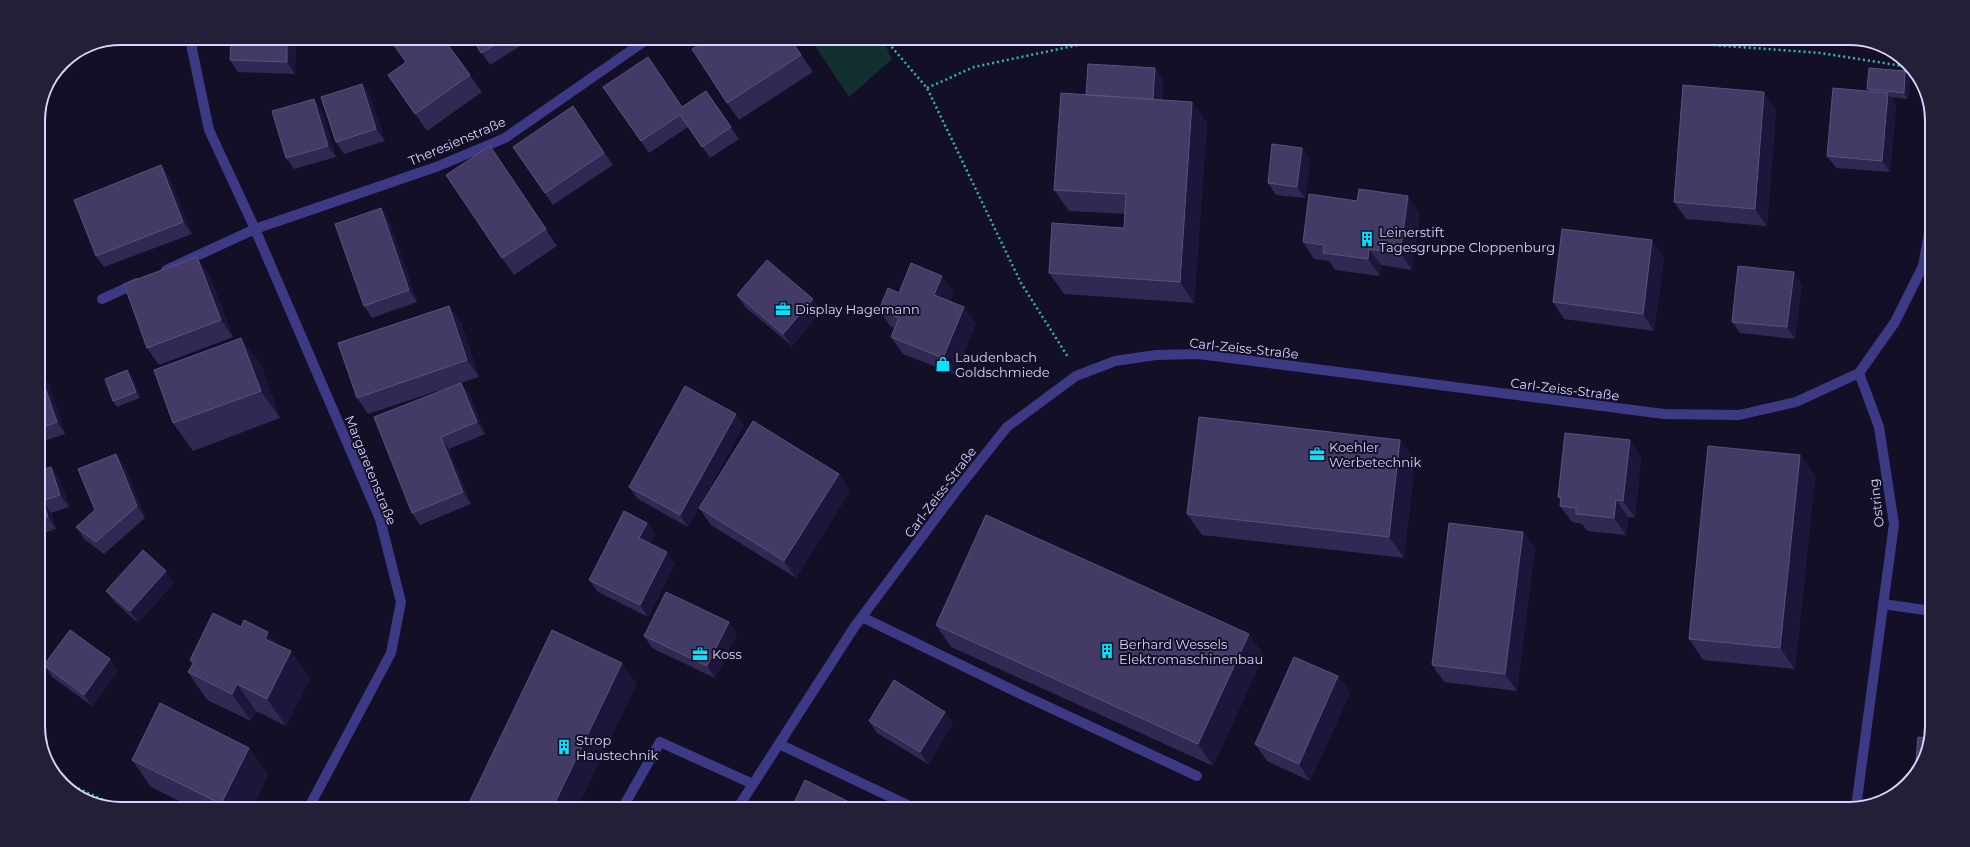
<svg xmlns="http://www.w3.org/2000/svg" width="1970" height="847" font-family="Montserrat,sans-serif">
<rect width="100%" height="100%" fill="#130f26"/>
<path fill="#12302f" d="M810,38H882L892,59L849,97Z"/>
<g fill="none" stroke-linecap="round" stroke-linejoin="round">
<path stroke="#2fb8b0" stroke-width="2.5" stroke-dasharray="2 3" stroke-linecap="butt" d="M887,38L890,45L927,88L1021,283L1068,357
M1619,38L1821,53L1909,67
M60,65L89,44
M927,88L974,67L1111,38
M60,780L123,809"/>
<path stroke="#3d3a85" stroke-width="10" d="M1883,604L1932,611
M862,617L1025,696L1197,776
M779,744L916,809
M622,809L660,742L753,784"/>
<path stroke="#3d3a85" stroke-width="10" d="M192,38V49L209,130L255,229L380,519L401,602L391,653L308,809
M166,270L255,229L436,167L505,138L649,38
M102,299L137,283
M1856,807L1894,524L1879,427L1859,373
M737,809L855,626L956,491L1007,427L1076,376L1115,361L1156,355L1199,354L1664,414L1739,415L1796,402L1859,373L1895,322L1923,266L1932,216"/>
</g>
<path fill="#312854" d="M296,38L295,74L238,72L230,60Z
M443,38L482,92L427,131L388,75Z
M472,38H533L490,65Z
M710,38H790L813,72L739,120L727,103Z
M1910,77L1908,99L1891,97L1896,105L1890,172L1836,168L1827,156L1869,91L1867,89Z
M1163,79L1162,100L1192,102L1207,123L1194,303L1064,294L1049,273L1124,228L1125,214L1069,211L1054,190L1086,95Z
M362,84L370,96L385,141L344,154L336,142Z
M603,87L682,107L706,91L739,139L710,158L688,127L649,153Z
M1776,109L1767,226L1686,219L1674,202Z
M322,111L336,157L294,169L286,158Z
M581,118L613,165L553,205L513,147Z
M1310,159L1305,198L1276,195L1268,183Z
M502,163L557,246L514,275L502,258Z
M161,165L169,177L192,234L104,267L96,256Z
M381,208L389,220L417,302L372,318L364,306Z
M1420,213L1412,270L1381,265L1380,276L1335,270L1329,261L1314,259L1303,242Z
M1664,257L1654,331L1564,319L1553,302Z
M209,274L233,337L159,365L147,348Z
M1802,284L1795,339L1740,333L1732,322Z
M954,292L950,301L964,307L976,324L955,374L903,354L891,337L895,328L891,327L879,310L899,293Z
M737,295L821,311L792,346L745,307Z
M449,306L461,323L479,377L461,383L470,395L485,434L449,449L471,504L420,525L412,513L459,384L368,414L357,398Z
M261,365L280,418L193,451L173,423Z
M40,373L49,385L65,434L38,443V374Z
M132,376L140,398L117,407L113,401Z
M744,425L688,527L638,499L629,487Z
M1400,440L1415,461L1404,558L1202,535L1187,514Z
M1800,455L1815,476L1795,669L1703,660L1689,639Z
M1641,457L1635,518L1628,517L1626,535L1587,531L1582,524L1572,522L1560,506L1561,501L1558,497Z
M125,466L145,518L104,554L84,539L76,527L95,510Z
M51,467L60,479L69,507L51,513L56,529L38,535V471Z
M839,474L850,491L796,578L711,525L699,508Z
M647,523L655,534L650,544L675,564L648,617L598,592L589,580Z
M1523,532L1535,548L1517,691L1444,682L1432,665Z
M174,583L138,623L115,602L106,591Z
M729,622L737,634L715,678L652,648L644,636Z
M936,625L1264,655L1213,766L951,647Z
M277,645L291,651L310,679L286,726L256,711L251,721L207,700L188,672L192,664L190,660Z
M44,665L118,671L92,706L52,677Z
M1338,676L1350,693L1310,781L1267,761L1255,744Z
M945,712L953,723L928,764L877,733L869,721Z
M249,748L268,775L252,809H195L151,787L132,760Z"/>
<path fill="#1d163a" d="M287,38H296L295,74L287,62Z
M1155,68L1163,79L1160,120L1152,108Z
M1905,71L1910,77L1908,99L1904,93Z
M362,84L370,96L385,141L376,129Z
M1764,92L1776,109L1767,226L1755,209Z
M1888,93L1896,105L1890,172L1882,161Z
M314,99L322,111L336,157L328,146Z
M1192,102L1207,123L1194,303L1180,282Z
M490,146L502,163L557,246L546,229Z
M1302,148L1310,159L1305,198L1297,187Z
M161,165L169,177L192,234L183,222Z
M1408,196L1420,213L1412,270L1400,253Z
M381,208L389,220L417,302L409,290Z
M1652,240L1664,257L1654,331L1643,314Z
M1369,249L1381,265L1380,276L1368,259Z
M197,257L209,274L233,337L221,320Z
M1794,272L1802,284L1795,339L1787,327Z
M942,276L954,292L946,312L934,295Z
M813,299L821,311L792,346L783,334Z
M449,306L461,323L479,377L467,360Z
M964,307L976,324L955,374L943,358Z
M241,338L261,365L280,418L261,391Z
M127,370L132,376L140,398L136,392Z
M40,373L49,385L65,434L57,422Z
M461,383L470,395L485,434L477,422Z
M736,414L744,425L688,527L680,515Z
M441,437L449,449L471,504L463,492Z
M1400,440L1415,461L1404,558L1389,537Z
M1630,440L1641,457L1635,518L1623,501Z
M116,454L125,466L145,518L137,506Z
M1800,455L1815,476L1795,669L1780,648Z
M51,467L60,479L69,507L60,495Z
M839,474L850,491L796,578L784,561Z
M1616,500L1628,517L1626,535L1614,518Z
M43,501L51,513L56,529L48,517Z
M647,523L655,534L647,550L639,538Z
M1523,532L1535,548L1517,691L1505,674Z
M667,552L675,564L648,617L640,605Z
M166,571L174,583L138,623L130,611Z
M729,622L737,634L715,678L707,666Z
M268,632L287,659L291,651L310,679L286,726L267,699L265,639Z
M1249,634L1264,655L1213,766L1198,744Z
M110,659L118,671L92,706L84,695Z
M622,663L637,684L577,809H552Z
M1338,676L1350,693L1310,781L1299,764Z
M237,684L256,711L251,721L232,694Z
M945,712L953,723L928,764L920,752Z
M249,748L268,775L252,809H225L221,804Z"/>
<path fill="#433a66" stroke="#5a527e" d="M231,38H287V62L230,60Z
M389,38H443L470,75L415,114L388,75L406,62Z
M472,38H506L481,53Z
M710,38H790L801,55L727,103L692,49Z
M648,57L682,107L706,91L731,127L702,147L680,115L641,141L603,87Z
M1088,64L1155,68L1153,99L1086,95Z
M1869,68L1905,71L1904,93L1867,89Z
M362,84L376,129L336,142L321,97Z
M1683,85L1764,92L1755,209L1674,202Z
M1833,88L1888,93L1882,161L1827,156Z
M1061,93L1192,102L1180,282L1049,273L1052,223L1124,228L1126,194L1054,190Z
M314,99L328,146L286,158L272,111Z
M573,106L604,153L545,193L513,147Z
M1272,144L1302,148L1297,187L1268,183Z
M490,146L546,229L502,258L446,175Z
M161,165L183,222L96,256L74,200Z
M1359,189L1408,196L1400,253L1369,249L1368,259L1323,253L1324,245L1303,242L1309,194L1357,201Z
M381,208L409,290L364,306L335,224Z
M1562,229L1652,240L1643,314L1553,302Z
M197,257L221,320L147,348L124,284Z
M767,260L813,299L783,334L737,295Z
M911,263L942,276L934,295L964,307L943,358L891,337L899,318L879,310L888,288L899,293Z
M1738,266L1794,272L1787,327L1732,322Z
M449,306L467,360L357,398L338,343Z
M241,338L261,391L173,423L154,370Z
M127,370L136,392L113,401L105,379Z
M40,373L57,422L38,429V374Z
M461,383L477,422L441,437L463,492L412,513L374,417Z
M685,386L736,414L680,515L629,487Z
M1199,417L1400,440L1389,537L1187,514Z
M753,421L839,474L784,561L699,508Z
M1565,433L1630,440L1623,501L1616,500L1614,518L1576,514V508L1560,506L1561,497H1558Z
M1708,446L1800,455L1780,648L1689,639Z
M116,454L137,506L96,542L76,527L95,510L78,469Z
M51,467L60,495L43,501L48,517L38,520V471Z
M624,511L647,523L639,538L667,552L640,605L589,580Z
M986,515L1249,634L1198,744L936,625Z
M1449,523L1523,532L1505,674L1432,665Z
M143,550L166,571L130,611L106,591Z
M666,592L729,622L707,666L644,636Z
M213,613L241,627L244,620L268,632L265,639L291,651L267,699L237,684L232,694L188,672L194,662L190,660Z
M70,630L110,659L84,695L44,665Z
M552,630L622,663L552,809H466Z
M1294,657L1338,676L1299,764L1255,744Z
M894,680L945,712L920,752L869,721Z
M160,703L249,748L221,804L132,760Z
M1918,737L1930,738L1926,758L1915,771Z
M805,780L863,809H791Z"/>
<defs>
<g id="building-bare" transform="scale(1.2)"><path d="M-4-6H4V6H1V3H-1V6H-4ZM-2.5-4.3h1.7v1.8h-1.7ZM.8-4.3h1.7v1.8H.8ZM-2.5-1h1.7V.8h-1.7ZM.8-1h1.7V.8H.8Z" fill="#00e5ff" stroke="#130f26" stroke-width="2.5" paint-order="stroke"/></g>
<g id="office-bare" transform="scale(1.2)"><path d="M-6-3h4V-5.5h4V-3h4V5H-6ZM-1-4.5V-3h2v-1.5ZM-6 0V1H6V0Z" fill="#00e5ff" stroke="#130f26" stroke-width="2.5" paint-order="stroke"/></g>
<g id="shop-bare" transform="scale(1.2)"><path d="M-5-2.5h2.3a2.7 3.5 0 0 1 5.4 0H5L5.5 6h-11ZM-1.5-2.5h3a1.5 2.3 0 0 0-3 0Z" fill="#00e5ff" stroke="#130f26" stroke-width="2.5" paint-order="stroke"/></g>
</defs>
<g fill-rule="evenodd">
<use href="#building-bare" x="1367" y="239"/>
<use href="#office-bare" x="783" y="309"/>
<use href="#shop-bare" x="943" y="364"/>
<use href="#office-bare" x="1317" y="454"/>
<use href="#building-bare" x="1107" y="651"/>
<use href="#office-bare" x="700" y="654"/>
<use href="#building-bare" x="564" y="747"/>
</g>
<g text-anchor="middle" stroke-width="4" stroke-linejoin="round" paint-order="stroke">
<g font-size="13" fill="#d9d4ff" stroke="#130f26">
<text transform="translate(457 141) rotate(-23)" y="5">Theresienstraße</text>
<text transform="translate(1244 348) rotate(6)" y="5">Carl-Zeiss-Straße</text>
<text transform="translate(1565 389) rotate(7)" y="5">Carl-Zeiss-Straße</text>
<text transform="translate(371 470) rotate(68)" y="5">Margaretenstraße</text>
<text transform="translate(940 492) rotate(-53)" y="5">Carl-Zeiss-Straße</text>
<text transform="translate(1876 503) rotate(-97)" y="5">Ostring</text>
</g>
<g font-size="13" fill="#d9d4ff" stroke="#130f26" text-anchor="start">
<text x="1379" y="237">Leinerstift<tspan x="1379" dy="15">Tagesgruppe Cloppenburg</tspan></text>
<text x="795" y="314">Display Hagemann</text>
<text x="955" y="362">Laudenbach<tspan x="955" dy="15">Goldschmiede</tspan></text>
<text x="1329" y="452">Koehler<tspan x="1329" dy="15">Werbetechnik</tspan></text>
<text x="1119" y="649">Berhard Wessels<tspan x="1119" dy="15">Elektromaschinenbau</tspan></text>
<text x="712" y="659">Koss</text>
<text x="576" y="745">Strop<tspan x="576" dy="15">Haustechnik</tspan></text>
</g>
</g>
<path d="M0 0H1970V847H0ZM121 45H1849A76 76 0 0 1 1925 121V726A76 76 0 0 1 1849 802H121A76 76 0 0 1 45 726V121A76 76 0 0 1 121 45Z" fill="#231f37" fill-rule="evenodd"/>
<path fill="none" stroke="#d9d4ff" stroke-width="2" d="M121 45H1849A76 76 0 0 1 1925 121V726A76 76 0 0 1 1849 802H121A76 76 0 0 1 45 726V121A76 76 0 0 1 121 45Z"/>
</svg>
